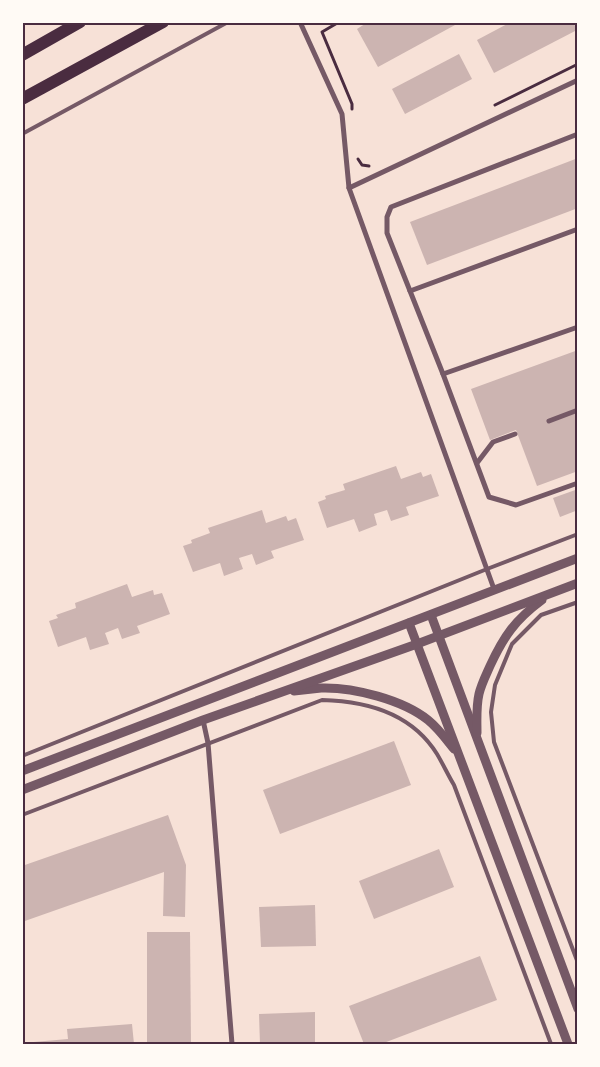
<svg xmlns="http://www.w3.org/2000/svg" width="600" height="1067" viewBox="0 0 600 1067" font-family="Georgia,serif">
<rect width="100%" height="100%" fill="#f7e1d7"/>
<!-- building -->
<g fill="#ccb4b1">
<polygon points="368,22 454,22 455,25 378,67 357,29"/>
<polygon points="511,22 573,22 577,30 494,73 477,40"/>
<polygon points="459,54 472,79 405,114 392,89"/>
<polygon points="578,158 578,208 427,265 410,222"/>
<polygon points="578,350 578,471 537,486 516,430 490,440 471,389"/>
<polygon points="396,466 401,479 421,472 423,477 431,474 439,496 406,507 409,515 391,521 387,510 374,514 377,525 359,532 354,519 327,528 318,502 326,499 325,496 345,490 343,484"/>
<polygon points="578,489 578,510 560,517 553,498"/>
<polygon points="262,510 266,523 286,516 288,521 296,518 304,540 271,551 274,558 256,565 252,554 239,558 243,569 224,576 220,563 193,572 183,546 192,543 191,540 210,533 208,528"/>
<polygon points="127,584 132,597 153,590 154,595 162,593 170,614 137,626 140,633 122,639 118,628 105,633 109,644 90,650 86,637 58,647 49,621 58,618 56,615 76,608 75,603"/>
<polygon points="394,741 411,785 280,834 263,790"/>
<polygon points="168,815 186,865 185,917 163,916 164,872 22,922 22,866"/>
<polygon points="439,849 454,887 374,919 359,881"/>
<polygon points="315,905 316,946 261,947 259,907"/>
<polygon points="147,932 190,932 191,1044 147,1044"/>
<polygon points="480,956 497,1000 381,1044 364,1044 349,1006"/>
<polygon points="315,1012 315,1044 260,1044 259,1014"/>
<polygon points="132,1024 134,1044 22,1044 22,1043 68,1039 67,1029"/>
</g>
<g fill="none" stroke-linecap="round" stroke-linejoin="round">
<!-- path -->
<g stroke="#4a2c40" stroke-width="3">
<polyline points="339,22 322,32 352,104 352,109"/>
<polyline points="495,105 578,64"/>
<polyline points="358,159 362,165 369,166"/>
</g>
<!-- service -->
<g stroke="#755966" stroke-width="4">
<polyline points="22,134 228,22"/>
<polyline points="578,602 541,615 512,644 495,685 491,712 494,742 578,963"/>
<polyline points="22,756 487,569 578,534"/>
<path d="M22,815L322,700C367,701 412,714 437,754C443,764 448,775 454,785L551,1044"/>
</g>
<!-- minor -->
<g stroke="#755966" stroke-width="5">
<polyline points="300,22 342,114 349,188 494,589"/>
<polyline points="578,134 391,207 387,217 387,233 443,374 489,497 516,505 578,483"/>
<polyline points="349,188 578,80"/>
<polyline points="410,291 578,229"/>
<polyline points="443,374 578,327"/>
<polyline points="549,421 578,410"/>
<polyline points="477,463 493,442 515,434"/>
<polyline points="203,720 208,743 232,1044"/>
</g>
<!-- tertiary -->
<g stroke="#755966" stroke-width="9">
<polyline points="431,615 578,1009"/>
<polyline points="409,623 568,1044"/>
<path d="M294,691C303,690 312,689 321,688C354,687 403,700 428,720C438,728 446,739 454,749"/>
<path d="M477,733C477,721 476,707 479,694C481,685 486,675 490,666C504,636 515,620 542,600"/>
<polyline points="22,771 578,558"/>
<polyline points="22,790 203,720 417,644 578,583"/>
</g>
<!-- primary -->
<g stroke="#4a2c40" stroke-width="12">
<polyline points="22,55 80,22"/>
<polyline points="22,99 163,22"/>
</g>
</g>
<!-- border -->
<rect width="600" height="1067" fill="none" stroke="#fffaf5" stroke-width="48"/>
<rect x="24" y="24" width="552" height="1019" fill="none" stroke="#4a2c40" stroke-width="2"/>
</svg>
